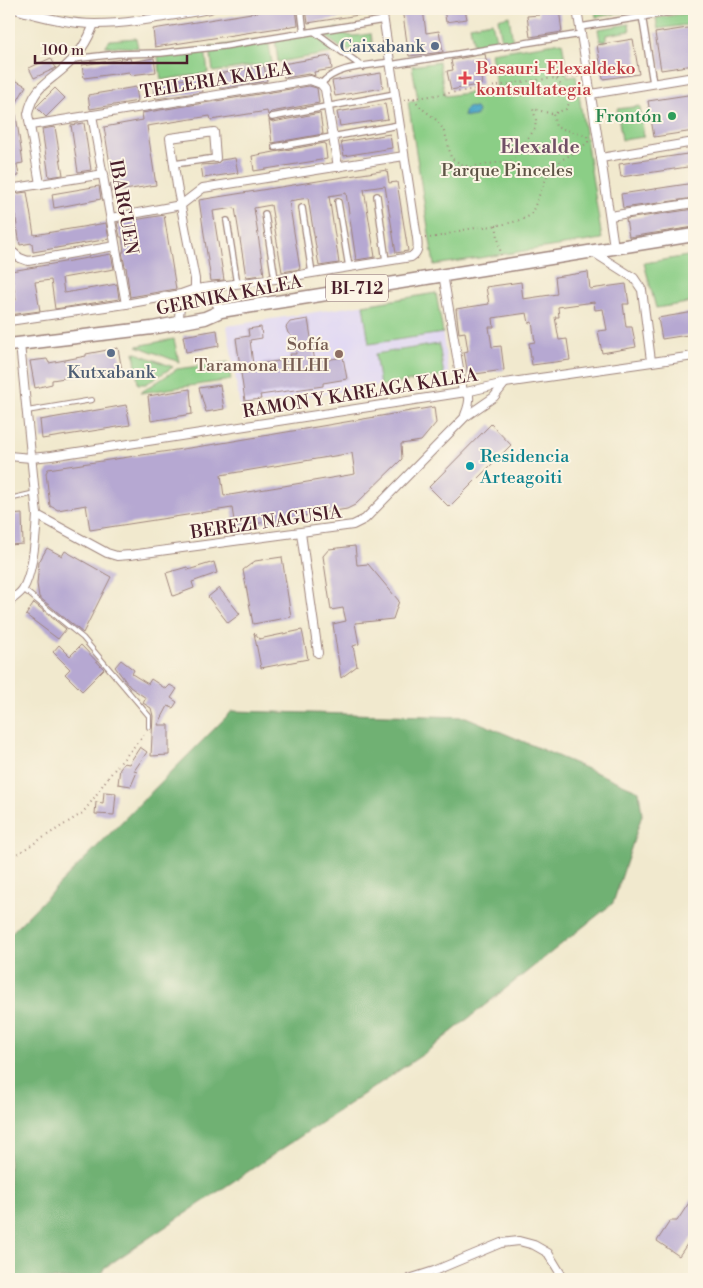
<svg xmlns="http://www.w3.org/2000/svg" width="703" height="1288" viewBox="0 0 703 1288" font-family="'Libre Bodoni',serif">
<rect width="100%" height="100%" fill="#fcf5e5"/>
<filter id="ink" filterUnits="userSpaceOnUse"><feTurbulence type="fractalNoise" baseFrequency=".02" numOctaves="2"/><feDisplacementMap in="SourceGraphic" scale="10" xChannelSelector="R" yChannelSelector="G"/><feConvolveMatrix kernelMatrix="1 2 1 2 8 2 1 2 1" color-interpolation-filters="sRGB"/></filter>
<filter id="wash" filterUnits="userSpaceOnUse"><feTurbulence type="fractalNoise" baseFrequency=".0096" numOctaves="4" result="noise"/><feDisplacementMap in="SourceGraphic" scale="20" xChannelSelector="R" yChannelSelector="G"/><feGaussianBlur stdDeviation="1.12" result="paint"/><feColorMatrix in="noise" values="0 0 0 0 0 0 0 0 0 0 0 0 0 0 0 0 0 1.4 0 .05"/><feComposite in="paint" operator="in"/></filter>
<g filter="url(#wash)">
<rect width="100%" height="100%" fill="#f1e9ce"/>
<!-- built -->
<polygon fill="#ded5f5" points="436,293 449,375 240,407 227,326"/>
<!-- green -->
<g fill="#8bce86" stroke="#6a7658">
<polygon points="595,9 626,9 627,12 596,17"/>
<polygon points="694,12 694,24 658,29 656,18"/>
<polygon points="509,16 513,42 502,43 498,19"/>
<polygon points="492,22 497,43 474,47 470,26"/>
<polygon points="629,24 630,31 606,35 606,41 600,41 598,29"/>
<path d="M338,28C348,40 357,35 371,34L373,46L345,51L318,31Z"/>
<polygon points="312,32 338,52 278,62 275,39"/>
<polygon points="136,38 138,48 105,46 110,40"/>
<polygon points="268,39 272,63 213,72 210,47"/>
<polygon points="562,42 568,77 576,76 602,239 434,265 408,102 418,100 412,66 439,62 445,96 497,89 491,53"/>
<polygon points="205,48 208,73 161,80 158,56"/>
<polygon points="640,106 644,137 622,140 617,109"/>
<polygon points="694,255 694,302 656,308 644,263"/>
<polygon points="436,293 443,333 369,344 363,305"/>
<polygon points="174,339 179,362 137,346"/>
<polygon points="439,344 444,376 380,386 375,354"/>
<polygon points="134,352 173,367 146,384 138,384"/>
<polygon points="228,362 231,380 140,393 177,369"/>
</g>
<!-- forest -->
<polygon fill="#70b173" stroke="#5d684f" points="232,711 466,717 639,791 642,815 613,903 425,1053 104,1268 99,1279 9,1279 9,935"/>
<!-- water -->
<polygon fill="#49a6c8" stroke="#4a627a" points="469,107 476,108 478,111 476,116 469,117 464,116 464,111"/>
<g id="blocks">
<!-- building -->
<g fill="#b6a8d2" fill-rule="evenodd">
<polygon points="276,9 296,9 298,25 155,47 153,29"/>
<polygon points="306,9 371,9 371,13 308,23"/>
<polygon points="402,9 423,9 426,33 439,31 443,52 409,56"/>
<polygon points="444,9 465,9 467,19 446,22"/>
<polygon points="538,9 559,9 562,32 530,37 527,16 539,15"/>
<polygon points="694,27 694,65 661,70 655,33"/>
<polygon points="633,39 639,74 603,79 597,45"/>
<polygon points="485,54 488,70 480,71 482,84 451,90 447,71 453,70 451,60"/>
<polygon points="330,56 332,69 314,72 315,76 309,74 284,78 282,64"/>
<polygon points="51,58 56,68 34,78 29,68"/>
<polygon points="130,58 131,62 154,58 156,72 130,75 129,72 84,78 82,65"/>
<polygon points="264,66 267,81 220,89 218,74"/>
<polygon points="381,73 383,88 335,96 332,81"/>
<polygon points="200,77 203,92 156,99 153,84"/>
<polygon points="15,80 26,86 9,116 16,115 23,163 17,164 19,176 9,177 9,91"/>
<polygon points="309,86 317,88 319,103 271,112 268,115 267,111 211,120 210,116 147,126 156,185 112,192 110,184 113,183 104,127 143,120 142,113"/>
<polygon points="136,87 138,101 90,109 88,95"/>
<polygon points="55,88 65,98 46,117 36,107"/>
<polygon points="694,94 694,131 654,137 648,101"/>
<polygon points="385,104 388,119 340,126 337,112"/>
<polygon points="320,113 323,134 272,143 269,120 273,122"/>
<polygon points="84,123 91,170 78,172 71,125"/>
<polygon points="55,127 63,175 49,177 42,129"/>
<polygon points="390,134 392,148 344,156 341,142"/>
<polygon points="325,143 327,159 254,171 252,156"/>
<polygon points="694,153 694,166 621,177 619,164"/>
<polygon points="235,158 238,173 203,178 201,165 217,164 221,160"/>
<polygon points="387,170 389,183 397,182 408,251 396,253 385,186 364,189 375,257 356,260 346,193 329,196 339,263 319,266 308,198 289,201 300,269 282,272 271,205 254,208 264,275 246,277 235,208 213,211 224,280 211,281 199,200"/>
<polygon points="694,183 694,198 623,208 621,194"/>
<polygon points="99,186 101,199 54,208 52,194"/>
<polygon points="27,192 34,235 106,223 109,239 33,252 32,243 20,245 12,194"/>
<polygon points="694,209 694,227 629,237 626,219"/>
<polygon points="164,215 176,289 130,297 126,267 125,267 122,252 124,252 122,237 120,237 117,223"/>
<polygon points="111,254 114,269 62,278 64,293 117,284 119,299 55,309 51,280 35,282 40,311 9,315 9,302 16,300 11,271"/>
<polygon points="588,272 590,289 626,284 629,304 623,304 626,327 632,327 636,347 602,353 598,331 607,330 603,309 595,310 594,302 558,307 559,317 555,317 559,340 567,339 570,360 532,365 529,343 535,342 532,322 529,323 527,313 493,318 494,327 489,327 492,347 501,346 504,370 468,375 464,352 468,351 465,332 459,333 456,309 489,304 486,287 521,282 523,299 557,294 555,277"/>
<polygon points="694,312 694,334 662,339 658,318"/>
<polygon points="308,319 315,362 343,357 347,379 323,383 323,386 260,395 261,399 245,401 236,338 249,336 248,329 261,327 262,338 250,340 253,365 291,359 290,354 296,354 294,338 288,333 286,327 290,322"/>
<polygon points="217,330 219,346 186,352 183,336"/>
<polygon points="118,348 122,371 90,376 90,374 52,380 52,384 35,388 30,361 47,359 49,363 86,356 86,354"/>
<polygon points="220,385 224,409 206,412 199,388"/>
<polygon points="190,389 192,414 151,421 148,396"/>
<polygon points="126,405 130,425 42,439 40,420"/>
<path d="M434,407L436,423L421,441L401,444L402,459L355,505L347,509L235,527L232,508L90,530L86,505L58,510L50,506L46,473L48,469L216,444ZM352,453L355,474L224,496L221,475Z"/>
<polygon points="491,424 511,445 449,507 429,487"/>
<polygon points="22,514 23,544 9,545 9,515"/>
<polygon points="355,546 357,565 368,564 399,601 393,619 355,623 359,644 353,646 357,666 341,678 333,624 346,621 343,608 331,610 323,556 329,549"/>
<polygon points="47,548 62,556 65,551 111,577 83,633 39,597 37,584 39,562"/>
<polygon points="282,557 291,617 253,624 243,570 255,561"/>
<polygon points="214,562 217,573 192,582 194,588 173,596 166,573 187,567 188,570"/>
<polygon points="219,588 240,614 228,623 208,597"/>
<polygon points="34,603 66,629 58,639 26,615"/>
<polygon points="302,630 308,659 261,668 254,633 259,639"/>
<polygon points="59,645 70,656 81,645 104,669 82,691 65,674 70,669 53,652"/>
<polygon points="121,660 134,670 132,674 148,684 151,679 166,689 170,685 177,689 171,698 177,702 173,708 168,706 158,725 169,725 169,755 151,756 153,716 151,708 143,703 146,698 130,687 115,667"/>
<polygon points="140,747 147,752 134,771 137,772 131,786 118,784 120,768 124,763 129,764"/>
<polygon points="104,792 116,793 114,815 95,814 96,802 103,803"/>
<polygon points="694,1195 694,1234 679,1256 657,1241 670,1221 677,1221"/>
</g>
</g>
</g>
<g filter="url(#ink)">
<use href="#blocks" fill-opacity="0" stroke="#9e847c" stroke-width="1"/>
<g fill="none" stroke-linecap="round" stroke-linejoin="round">
<!-- service casing -->
<g stroke="#9e847c" stroke-width="6">
<g id="service">
<polyline points="27,411 92,400"/>
<polyline points="9,499 35,493"/>
<polyline points="23,589 83,638 149,716 149,727"/>
</g>
</g>
<!-- pedestrian casing -->
<g stroke="#9e847c" stroke-width="8">
<g id="pedestrian">
<polyline points="301,9 304,33"/>
<polyline points="641,9 653,83"/>
<polyline points="580,27 690,9"/>
<polyline points="315,32 363,67"/>
<polyline points="73,59 117,54 161,53 224,46 384,20"/>
<polyline points="390,65 581,34"/>
<path d="M321,84C336,66 368,66 390,62"/>
<polyline points="272,117 395,94"/>
<polyline points="275,147 399,125"/>
<polyline points="174,164 216,158"/>
<polyline points="377,196 386,261"/>
<polyline points="338,202 349,267"/>
<polyline points="302,208 312,273"/>
<polyline points="265,214 275,279"/>
<polyline points="227,221 237,284"/>
</g>
</g>
<!-- minor casing -->
<g stroke="#9e847c" stroke-width="10">
<g id="minor">
<path d="M15,9C41,17 68,24 95,24C133,24 172,15 210,9"/>
<polyline points="577,9 601,158 614,247"/>
<polyline points="591,94 694,77"/>
<polyline points="92,115 126,304"/>
<polyline points="31,125 310,80 321,84 325,89 338,167"/>
<polyline points="601,158 694,142"/>
<path d="M40,184L28,114C34,87 45,85 63,69C77,57 88,41 94,24"/>
<polyline points="9,189 104,174"/>
<polyline points="610,216 694,203"/>
<polyline points="111,218 181,205 203,188 404,156"/>
<polyline points="9,240 10,250 20,258 28,261 115,246"/>
<polyline points="593,252 634,278 642,290 651,361"/>
<polyline points="443,274 463,392"/>
<polyline points="195,289 195,279 177,186 170,138 214,132 216,158"/>
<path d="M197,290C209,295 215,299 221,311"/>
<path d="M9,321L126,304L181,294L195,289L275,279L411,257C419,252 418,246 417,238L382,9"/>
<path d="M179,323C179,310 179,302 189,294"/>
<path d="M463,392L469,395C470,402 468,408 465,415"/>
<polyline points="9,456 31,458 51,456 466,392 505,383 694,356"/>
<polyline points="37,515 107,553 117,556 130,555 353,525 365,519 465,417 494,397 505,383"/>
<polyline points="301,533 318,653"/>
<path d="M9,602C13,598 20,594 23,589C33,572 36,534 37,515L20,344"/>
<polyline points="409,1279 434,1271 501,1243 519,1241 534,1245 548,1253 562,1276 566,1279"/>
</g>
</g>
<!-- primary casing -->
<g stroke="#9e847c" stroke-width="15">
<polyline id="primary" points="9,345 152,328 205,318 221,311 694,235"/>
</g>
<!-- path -->
<g stroke="#9e847c" stroke-width="2" stroke-dasharray="1 4" stroke-linecap="butt">
<path d="M414,98C422,111 424,109 434,118C446,128 448,144 451,158L465,166H476L514,160L520,148L535,129L536,120L533,109L553,114"/>
<polyline points="404,100 536,80 580,76"/>
<polyline points="496,225 501,255"/>
<path d="M425,238C438,238 450,233 463,230C484,226 512,226 531,215L548,174L561,160L576,152L588,142L587,136L556,127L553,114L566,109L571,100L556,78"/>
<path d="M9,859L81,814C92,803 98,791 107,779C119,763 133,749 145,733"/>
</g>
<!-- service -->
<use href="#service" stroke="#fff" stroke-width="4"/>
<!-- pedestrian -->
<use href="#pedestrian" stroke="#fff" stroke-width="5.5"/>
<!-- minor -->
<use href="#minor" stroke="#fff" stroke-width="8"/>
<!-- primary -->
<use href="#primary" stroke="#fff" stroke-width="12"/>
</g>
</g>
<!-- markers -->
<g fill="#5c6f8a" stroke="#fcf5e5" stroke-width="2">
<circle cx="435" cy="46" r="5"/>
<circle cx="111" cy="353" r="5"/>
</g>
<path fill="#e0444e" stroke="#fcf5e5" stroke-width="2" d="M462.5 70.5h5v5h5v5h-5v5h-5v-5h-5v-5h5z"/>
<circle fill="#2e9e5b" stroke="#fcf5e5" stroke-width="2" cx="672" cy="116" r="5"/>
<circle fill="#8d6e63" stroke="#fcf5e5" stroke-width="2" cx="339" cy="354" r="5"/>
<circle fill="#0f9aa8" stroke="#fcf5e5" stroke-width="2" cx="470" cy="466" r="5"/>
<g text-anchor="middle" stroke-width="4" stroke-linejoin="round" paint-order="stroke">
<!-- shield labels -->
<rect fill="#fcf5e5" stroke="#7f5f63" stroke-width="1" x="326" y="274.5" width="62" height="27" rx="4"/>
<g font-size="16" font-weight="bold" fill="#4a1f2b">
<text x="357" y="294">BI-712</text>
</g>
<!-- service labels -->
<g font-size="18" fill="#4e5e75" stroke="#fcf5e5" text-anchor="end">
<text x="425" y="52">Caixabank</text>
<text x="111" y="378" text-anchor="middle">Kutxabank</text>
</g>
<!-- health labels -->
<g font-size="18" fill="#be3a42" stroke="#fcf5e5" text-anchor="start">
<text x="476" y="74">Basauri-Elexaldeko<tspan x="476" dy="21">kontsultategia</tspan></text>
</g>
<!-- street labels -->
<g font-size="18" fill="#4a1f2b" stroke="#fcf5e5">
<text transform="translate(216 80) rotate(-9)" y="6">TEILERIA KALEA</text>
<text transform="translate(124 207) rotate(80)" y="6">IBARGUEN</text>
<text transform="translate(229 295) rotate(-11)" y="6">GERNIKA KALEA</text>
<text transform="translate(360 393) rotate(-9)" y="6">RAMON Y KAREAGA KALEA</text>
<text transform="translate(266 522) rotate(-8)" y="6">BEREZI NAGUSIA</text>
</g>
<!-- leisure labels -->
<g font-size="18" fill="#27864d" stroke="#fcf5e5" text-anchor="end">
<text x="662" y="122">Frontón</text>
</g>
<!-- park labels -->
<g font-size="18" fill="#5e5446" stroke="#fcf5e5">
<text x="507" y="176">Parque Pinceles</text>
</g>
<!-- education labels -->
<g font-size="18" fill="#785e54" stroke="#fcf5e5" text-anchor="end">
<text x="329" y="350">Sofía<tspan x="329" dy="21">Taramona HLHI</tspan></text>
</g>
<!-- culture labels -->
<g font-size="18" fill="#0d838f" stroke="#fcf5e5" text-anchor="start">
<text x="480" y="462">Residencia<tspan x="480" dy="21">Arteagoiti</tspan></text>
</g>
<!-- neighbourhood labels -->
<g font-size="19" font-weight="bold" fill="#704f65" stroke="#fcf5e5">
<text x="540" y="153">Elexalde</text>
</g>
</g>
<!-- margin -->
<rect width="703" height="1288" fill="none" stroke="#fcf5e5" stroke-width="30"/>
<!-- scale -->
<path d="M35 55v8h152v-8" fill="none" stroke="#4a1f2b" stroke-width="2.5"/>
<text x="42" y="55" font-size="15" fill="#4a1f2b" stroke="#fcf5e5" stroke-width="4" paint-order="stroke">100 m</text>
</svg>
